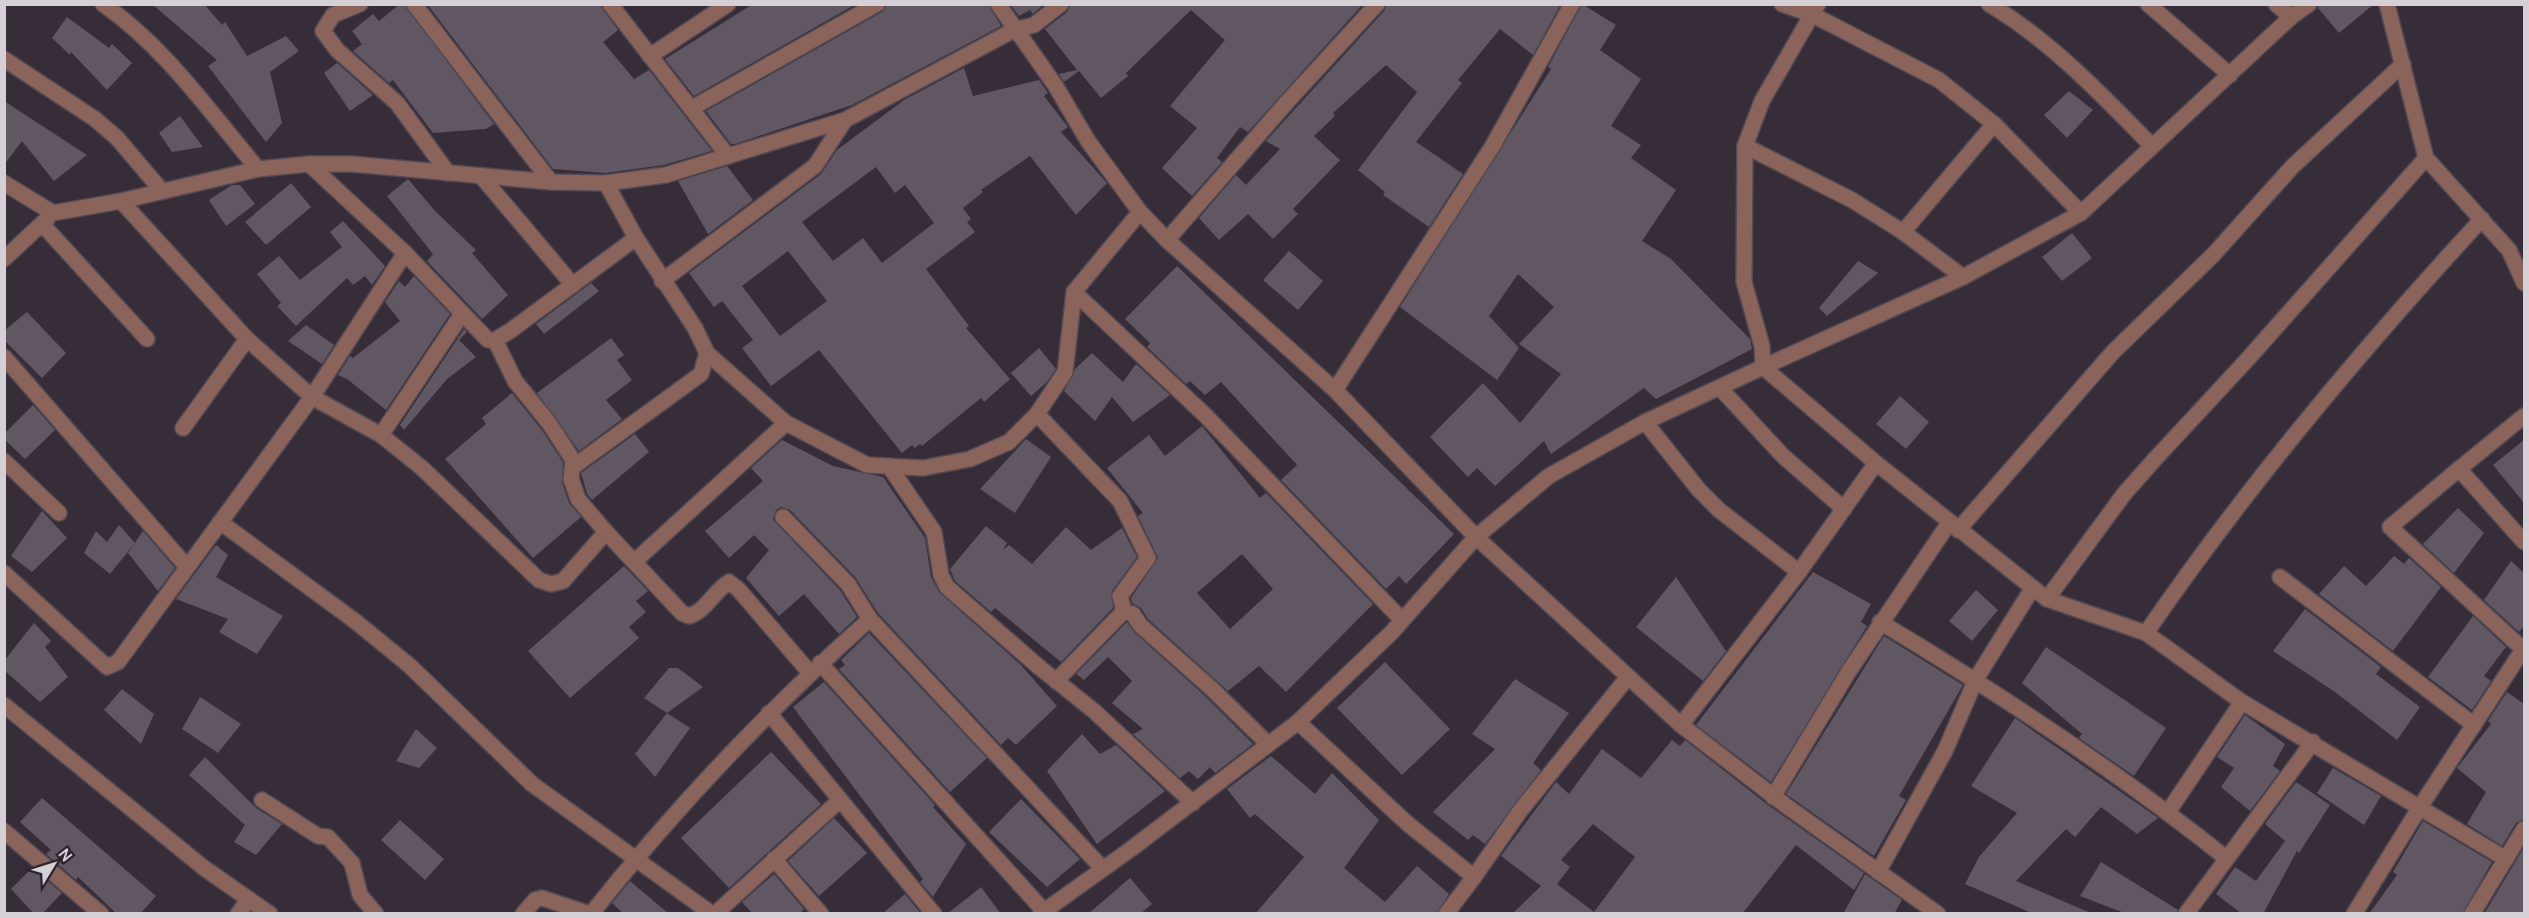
<svg xmlns="http://www.w3.org/2000/svg" width="2529" height="918" viewBox="0 0 2529 918" font-family="Cabin,sans-serif">
<rect width="100%" height="100%" fill="#372d38"/>
<!-- building -->
<g fill="#615763" fill-rule="evenodd">
<polygon points="152,4 204,4 222,25 225,22 247,56 286,36 299,51 270,72 282,123 266,142 208,66 217,60"/>
<polygon points="400,4 404,4 494,124 486,129 433,133 393,80 389,83 353,51 362,44 352,31 373,14 379,21"/>
<polygon points="427,4 599,4 618,30 603,42 634,79 649,70 712,151 664,165 605,173 553,169"/>
<polygon points="753,4 856,4 694,96 665,59"/>
<polygon points="887,4 988,4 1001,26 852,105 735,144 731,144 706,111 882,12"/>
<polygon points="1010,4 1044,4 1033,14 1030,10 1019,16"/>
<polygon points="1071,4 1363,4 1248,132 1240,127 1217,158 1222,162 1192,196 1162,168 1197,128 1170,106 1225,40 1191,10 1126,73 1128,76 1101,98 1079,71 1064,82 1059,74 1077,70 1045,29 1067,12"/>
<polygon points="1387,4 1561,4 1533,55 1500,29 1458,80 1462,83 1416,142 1463,174 1429,227 1383,195 1385,192 1358,170 1417,92 1386,65 1333,113 1335,116 1314,136 1340,160 1293,209 1298,214 1273,239 1248,214 1219,240 1199,218 1236,175 1246,185 1280,149 1266,141 1384,11"/>
<polygon points="1582,4 1616,25 1600,50 1641,79 1611,126 1641,145 1631,158 1676,190 1642,241 1671,259 1750,339 1752,349 1656,399 1644,388 1551,454 1544,441 1495,486 1477,468 1468,477 1430,437 1483,383 1520,423 1561,374 1519,344 1554,307 1518,274 1489,316 1519,348 1497,380 1400,307 1551,69 1548,67"/>
<polygon points="2319,4 2374,4 2339,33 2318,8"/>
<polygon points="67,17 109,48 112,44 132,63 107,90 71,52 70,55 52,38"/>
<polygon points="337,63 373,95 350,111 324,73"/>
<path d="M964,68L973,96L1039,80L1048,93L1044,96L1068,127L1061,132L1107,183L1076,215L1030,156L981,190L983,192L963,208L971,219L967,222L975,232L926,269L969,326L966,328L1010,379L984,402L981,398L922,446L920,444L915,448L912,445L902,453L819,350L771,386L742,348L753,340L722,301L714,307L689,273L821,174L837,150L904,100ZM876,167L895,193L905,185L934,223L882,263L863,238L833,261L802,222ZM788,251L827,301L780,336L742,286Z"/>
<polygon points="2069,91 2093,110 2067,138 2044,115"/>
<polygon points="4,101 87,155 54,181 22,141 4,165"/>
<polygon points="180,116 203,147 172,152 159,133"/>
<polygon points="727,166 753,200 708,234 678,181"/>
<polygon points="408,179 435,211 476,250 472,253 508,295 482,319 427,261 433,254 387,196"/>
<polygon points="291,183 311,207 266,245 245,222"/>
<polygon points="232,185 240,185 255,204 226,226 209,200"/>
<polygon points="343,221 385,266 372,285 365,276 353,285 347,278 296,326 277,306 281,303 257,274 279,256 300,280 342,247 330,232"/>
<polygon points="2072,233 2092,258 2062,281 2042,257"/>
<polygon points="1289,251 1323,281 1298,310 1263,280"/>
<polygon points="1858,261 1878,273 1827,316 1819,308"/>
<polygon points="1177,266 1454,534 1406,584 1399,576 1386,589 1281,480 1297,465 1221,382 1205,395 1190,381 1186,384 1147,347 1150,343 1125,319"/>
<polygon points="414,276 450,314 386,410 347,379 338,375 350,356 353,358 400,321 385,302 399,281 405,287"/>
<polygon points="591,283 599,291 544,334 536,324"/>
<polygon points="27,312 66,353 42,378 4,340 4,331"/>
<polygon points="306,325 334,345 322,364 288,341"/>
<polygon points="464,329 467,332 459,340 476,357 447,379 404,430 400,425"/>
<polygon points="611,338 624,355 617,360 632,380 606,400 622,419 579,451 537,393"/>
<polygon points="1039,348 1056,369 1046,383 1031,396 1011,373"/>
<polygon points="1092,353 1123,382 1136,364 1170,395 1133,422 1112,397 1095,421 1064,391 1075,369"/>
<polygon points="512,393 541,429 563,462 562,482 569,503 581,517 533,558 445,459 486,424 482,418"/>
<polygon points="1900,396 1929,422 1906,449 1876,424"/>
<polygon points="33,405 55,430 25,459 4,439 4,434"/>
<path d="M1202,426L1260,498L1266,493L1373,604L1286,692L1259,666L1228,691L1148,619L1141,608L1132,603L1131,598L1158,558L1138,516L1143,513L1107,468L1149,435L1165,456ZM1242,554L1273,589L1230,629L1197,593Z"/>
<polygon points="635,434 649,452 592,500 587,494 581,473"/>
<polygon points="1026,439 1051,457 1015,513 980,489"/>
<polygon points="782,440 833,466 883,477 925,538 931,577 939,592 1020,664 1057,706 1016,745 1008,738 1001,745 878,613 855,577 790,510 781,507 776,510 773,519 776,523 840,590 857,617 839,634 804,594 779,616 746,578 769,550 754,535 729,558 705,531 763,481 751,468"/>
<polygon points="2524,440 2524,503 2493,465"/>
<polygon points="2458,508 2484,533 2454,573 2423,544"/>
<polygon points="42,511 67,538 32,572 11,556"/>
<polygon points="119,525 135,543 110,574 84,553 96,531 107,542"/>
<polygon points="986,526 1007,543 1003,550 1009,545 1032,564 1066,527 1091,550 1122,528 1137,557 1112,591 1113,608 1061,662 995,608 991,612 955,581 950,569"/>
<polygon points="143,531 175,568 158,591 128,553"/>
<polygon points="216,545 228,555 216,577 283,616 257,654 219,632 228,619 176,599"/>
<polygon points="2394,556 2404,564 2409,558 2441,587 2393,651 2319,594 2344,566 2366,586"/>
<polygon points="2511,561 2524,573 2524,626 2519,632 2484,600"/>
<polygon points="624,566 648,591 636,601 646,612 629,627 639,638 570,698 528,651"/>
<polygon points="1813,572 1871,604 1861,622 1867,626 1771,782 1696,725"/>
<polygon points="1676,577 1726,651 1703,681 1636,627"/>
<polygon points="1976,590 1998,610 1972,641 1949,621"/>
<polygon points="2305,609 2381,667 2376,674 2420,707 2397,740 2335,692 2273,651"/>
<polygon points="2473,616 2506,647 2484,676 2491,681 2472,710 2428,677"/>
<polygon points="1127,622 1134,632 1205,696 1253,744 1215,773 1210,767 1198,779 1189,771 1180,778 1133,734 1143,729 1112,703 1132,681 1108,657 1084,680 1076,674"/>
<polygon points="34,623 51,641 45,647 68,677 40,702 4,670 4,661"/>
<polygon points="869,633 987,758 950,792 839,669 845,665 841,660"/>
<polygon points="1884,636 1963,685 1899,796 1906,800 1874,856 1786,794"/>
<polygon points="2046,647 2166,728 2134,776 2079,738 2082,734 2022,683"/>
<polygon points="1385,662 1450,729 1402,775 1337,708"/>
<polygon points="669,668 678,668 703,687 667,713 644,698"/>
<polygon points="1515,679 1569,713 1533,763 1541,770 1485,844 1473,835 1468,840 1433,812 1495,749 1472,734"/>
<polygon points="824,682 935,805 933,807 966,844 933,897 920,882 923,879 793,707"/>
<polygon points="122,689 154,714 141,744 104,710"/>
<polygon points="2507,692 2524,704 2524,819 2516,823 2502,846 2467,824 2486,792 2457,768 2491,724 2488,721"/>
<polygon points="200,697 241,724 218,753 182,729"/>
<polygon points="667,713 690,728 655,777 635,754"/>
<polygon points="2245,715 2285,744 2273,766 2280,771 2250,811 2221,787 2234,768 2217,757"/>
<polygon points="2015,718 2158,818 2137,834 2101,807 2075,837 2066,829 2016,881 2093,914 2034,914 1965,884 1979,857 2017,813 1971,786"/>
<polygon points="416,729 437,748 419,768 396,761"/>
<polygon points="1082,734 1100,754 1116,745 1165,791 1097,844 1047,771"/>
<path d="M1672,740L1680,746L1685,740L1768,805L1864,873L1854,890L1796,845L1742,914H1512L1541,886L1501,856L1556,782L1569,794L1602,749L1641,778ZM1593,824L1635,857L1594,912L1557,884L1570,867L1561,860Z"/>
<polygon points="771,752 821,804 729,888 681,838"/>
<polygon points="1271,756 1315,794 1332,773 1379,820 1344,868 1385,902 1417,866 1449,894 1436,914 1255,914 1304,857 1255,814 1250,818 1227,789"/>
<polygon points="205,757 256,808 282,824 256,855 234,842 245,825 189,775"/>
<polygon points="2333,768 2381,796 2364,825 2317,793"/>
<polygon points="2296,782 2330,805 2299,853 2297,851 2263,914 2242,914 2216,894 2235,867 2256,881 2285,841 2265,824"/>
<polygon points="42,798 156,896 140,914 117,914 78,877 76,880 46,854 51,850 20,822"/>
<polygon points="1021,799 1080,859 1047,887 989,832"/>
<polygon points="834,818 867,853 819,896 788,861"/>
<polygon points="400,820 444,859 425,880 381,840"/>
<polygon points="2423,821 2492,862 2462,914 2369,914 2397,875 2393,872"/>
<polygon points="2524,847 2524,914 2484,914 2514,864"/>
<polygon points="2101,862 2178,910 2176,914 2127,914 2080,896"/>
<polygon points="32,868 62,893 42,914 34,914 11,889"/>
<polygon points="774,874 804,909 799,914 753,914 742,902"/>
<polygon points="1865,874 1902,900 1894,914 1843,914"/>
<polygon points="1130,878 1152,904 1140,914 1088,914"/>
<polygon points="630,881 669,914 624,914 612,903"/>
<polygon points="981,887 1001,914 947,914"/>
<polygon points="905,894 921,914 882,914"/>
</g>
<g fill="none" stroke-linecap="round" stroke-linejoin="round">
<!-- minor casing -->
<g stroke="#534a54" stroke-width="18">
<g id="minor">
<path d="M103,4C165,47 209,111 258,169"/>
<polyline points="360,4 333,15 323,31 337,50 397,103 448,173"/>
<polyline points="414,4 551,182"/>
<polyline points="610,4 728,156"/>
<polyline points="998,4 1055,85 1088,141 1140,212 1167,240 1335,390 1476,537 1681,725 1785,805 1938,914"/>
<polyline points="1782,4 1813,15 1939,80 1994,124 2081,213"/>
<path d="M1989,4C2051,41 2102,95 2152,146"/>
<polyline points="2148,4 2230,75"/>
<polyline points="2276,4 2291,17"/>
<polyline points="2309,4 2291,17 2081,213 1963,277 1763,367 1876,463 2047,599 2146,633 2242,702 2506,859"/>
<polyline points="2387,4 2426,158 2509,250 2524,283"/>
<polyline points="650,56 728,4"/>
<polyline points="4,59 95,119 117,138 162,191"/>
<polyline points="692,108 877,4"/>
<polyline points="1745,146 1852,200 1903,232 1963,277"/>
<polyline points="309,164 405,253 488,340 495,340 510,331 636,238"/>
<polyline points="481,176 573,285"/>
<polyline points="4,183 53,213 121,201 258,169 309,164 352,164 551,182 606,183 666,175 845,120 1014,30 1034,25 1061,4"/>
<path d="M121,201L247,339L312,397L381,435L422,468L539,580L551,584L563,581L606,532L682,613L689,616C706,611 713,592 729,582L739,590L810,673"/>
<polyline points="42,224 147,339"/>
<polyline points="1903,232 1994,124"/>
<polyline points="1167,240 1287,102 1377,4"/>
<polyline points="4,259 48,218"/>
<polyline points="662,281 815,166 845,120"/>
<polyline points="1074,292 1205,415 1402,620"/>
<polyline points="495,340 515,381 549,423 573,460 571,479 578,499 606,532"/>
<polyline points="707,353 786,423 867,465 923,468 970,459 1009,442 1037,414 1065,372 1074,292 1140,212"/>
<polyline points="4,357 187,567"/>
<polyline points="1720,388 1783,456 1844,509"/>
<polyline points="1335,390 1492,147 1572,4"/>
<polyline points="1037,414 1120,501 1148,558 1120,596 1124,611"/>
<polyline points="1645,422 1699,490 1719,510 1799,572"/>
<polyline points="183,428 247,339"/>
<polyline points="381,435 462,314"/>
<polyline points="4,461 59,513"/>
<polyline points="889,466 934,532 941,575 947,587 1039,667 1094,711 1193,803"/>
<polyline points="573,467 701,374 707,353 695,328 636,238 606,183"/>
<polyline points="2459,469 2524,416"/>
<polyline points="783,517 848,584 870,619 1103,869"/>
<polyline points="220,522 355,621 410,666 532,784 712,914"/>
<polyline points="1958,530 2113,352 2213,255 2292,167 2403,64"/>
<polyline points="634,562 786,423"/>
<polyline points="4,573 107,667 118,662 312,397 405,253"/>
<polyline points="2280,577 2474,725"/>
<polyline points="2047,599 2124,494 2155,459 2246,361 2426,158"/>
<polyline points="1124,611 1133,614 1140,625 1212,689 1268,744"/>
<path d="M1880,622C2000,694 2117,771 2226,858"/>
<path d="M2146,633C2247,486 2361,350 2482,219"/>
<polyline points="2524,650 2390,527 2459,469 2524,542"/>
<polyline points="820,663 1044,911"/>
<polyline points="1056,681 1124,611"/>
<polyline points="4,705 204,868 270,914"/>
<polyline points="769,713 934,914"/>
<polyline points="1298,722 1408,824 1474,877 1520,811 1628,677"/>
<polyline points="1681,725 1799,572 1876,463"/>
<polyline points="1773,797 1849,671 1949,523"/>
<polyline points="262,800 318,836 328,837 352,863 360,895 376,914"/>
<polyline points="2168,812 2242,702"/>
<polyline points="4,831 101,914"/>
<polyline points="774,859 821,914"/>
<polyline points="1878,872 1945,751 1976,679 2032,589"/>
<polyline points="238,914 249,899"/>
<polyline points="523,914 535,900 542,898 590,914"/>
<path d="M591,914C676,807 769,709 870,619"/>
<polyline points="715,914 839,801"/>
<polyline points="1040,914 1131,849 1298,722 1392,632 1476,537 1549,476 1645,422 1763,367 1762,346 1744,282 1745,146 1762,101 1818,4"/>
<polyline points="1446,914 1474,877"/>
<polyline points="2186,914 2313,742"/>
<polyline points="2354,914 2420,807 2524,648"/>
<polyline points="2472,914 2524,829"/>
</g>
</g>
<!-- minor -->
<use href="#minor" stroke="#8a635b" stroke-width="15"/>
</g>
<!-- border -->
<rect width="2529" height="918" fill="none" stroke="#d5cfd6" stroke-width="12"/>
<!-- north arrow -->
<g transform="translate(54 864) rotate(52)" stroke="#2c232e" stroke-width="4.5" paint-order="stroke">
<path d="M0-4.5L10 22L0 15L-10 22Z" fill="#d5cfd6"/>
<text y="-9" font-size="16" font-weight="bold" text-anchor="middle" fill="#d5cfd6">N</text>
</g>
</svg>
